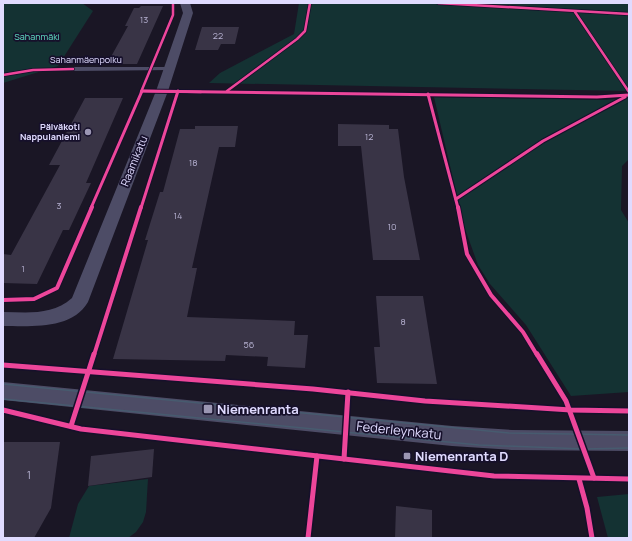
<svg xmlns="http://www.w3.org/2000/svg" width="632" height="541" viewBox="0 0 632 541" font-family="Manrope,sans-serif">
<rect width="100%" height="100%" fill="#1a1625"/>
<!-- green -->
<g fill="#143233">
<polygon points="3,3 82,3 93,11 58,66 3,83"/>
<polygon points="299,3 629,3 629,91 209,83 220,73 294,34"/>
<polygon points="434,97 606,100 629,98 629,159 622,166 621,210 629,223 629,392 571,396 526,325 490,284 478,265 464,226"/>
<polygon points="148,479 146,512 143,522 136,532 128,538 69,538 78,504 89,486"/>
<polygon points="629,494 629,538 608,538 597,497"/>
</g>
<!-- building -->
<g fill="#393446">
<polygon points="141,6 163,6 137,64 107,64 128,26 125,26 134,8 139,8"/>
<polygon points="202,27 239,27 235,44 221,44 218,50 195,50"/>
<polygon points="85,98 123,98 86,183 91,183 69,230 63,230 37,284 3,283 3,254 11,255 60,165 49,165"/>
<polygon points="338,124 389,125 389,129 398,129 404,177 420,260 373,260 361,146 338,146"/>
<polygon points="195,126 238,126 235,147 219,147 192,268 197,268 187,317 295,321 294,335 308,335 305,368 267,366 268,357 226,355 225,361 113,359 148,240 145,240 160,192 163,192 180,129 195,129"/>
<polygon points="376,296 423,296 437,384 377,383 374,347 380,347"/>
<polygon points="3,442 60,442 51,508 34,538 3,538"/>
<polygon points="154,449 152,477 88,486 91,456"/>
<polygon points="396,506 432,510 432,538 395,538"/>
</g>
<g fill="none" stroke-linecap="round" stroke-linejoin="round">
<!-- service -->
<polygon fill="#4d4c66" fill-rule="evenodd" points="169,67 172,69 171,70 73,71 70,69 73,67"/>
<!-- minor -->
<g fill="#4d4c66" fill-rule="evenodd">
<path d="M180,3H190L193,13L168,91L88,302C72,330 30,326 3,326V312C27,312 52,316 72,298L156,91L183,13Z"/>
<polygon points="3,382 452,426 512,430 629,431 629,451 512,450 452,446 3,400"/>
</g>
<!-- tram -->
<g stroke="#475b6f" stroke-width="1.5">
<polyline points="3,384 509,433 629,435"/>
<polyline points="3,399 479,445 584,449 629,448"/>
</g>
<!-- cycleway-far3 casing -->
<g stroke="#16102b" stroke-width="4">
<g id="cycleway-far3">
<polyline points="438,3 629,14"/>
<polyline points="575,12 629,92"/>
<polyline points="3,75 33,70 73,69"/>
<polyline points="142,91 201,92"/>
<polyline points="227,91 297,39 305,31 310,3"/>
<polyline points="141,92 173,15 173,3"/>
</g>
</g>
<!-- cycleway-far2 casing -->
<g stroke="#16102b" stroke-width="5">
<g id="cycleway-far2">
<polyline points="142,91 597,97 629,95"/>
<polyline points="428,94 458,208"/>
<polyline points="456,199 543,141 625,97"/>
<polyline points="91,208 142,91"/>
<polyline points="141,208 178,91"/>
</g>
</g>
<!-- cycleway-far1 casing -->
<g stroke="#16102b" stroke-width="6">
<g id="cycleway-far1">
<polyline points="458,207 467,254 491,295 523,332 537,355"/>
<polyline points="3,300 34,299 57,288 92,207"/>
<polyline points="94,355 141,207"/>
</g>
</g>
<!-- cycleway casing -->
<g stroke="#16102b" stroke-width="8">
<g id="cycleway">
<polyline points="537,354 566,401 594,478"/>
<polyline points="3,365 313,389 425,401 571,410 629,411"/>
<polyline points="3,410 81,429 494,476 629,479"/>
<polyline points="71,426 94,354"/>
<polyline points="344,459 348,392"/>
<polyline points="579,479 587,508 592,538"/>
<polyline points="308,538 317,456"/>
</g>
</g>
<!-- cycleway-far3 -->
<use href="#cycleway-far3" stroke="#ed469a" stroke-width="2.5"/>
<!-- cycleway-far2 -->
<use href="#cycleway-far2" stroke="#ed469a" stroke-width="3"/>
<!-- cycleway-far1 -->
<use href="#cycleway-far1" stroke="#ed469a" stroke-width="4"/>
<!-- cycleway -->
<use href="#cycleway" stroke="#ed469a" stroke-width="5"/>
</g>
<!-- markers -->
<g fill="#9b96b3" stroke="#16102b" stroke-width="1.5">
<circle cx="88" cy="132" r="4"/>
<rect x="203" y="404" width="10" height="10" rx="2"/>
<rect x="403" y="452" width="8" height="8" rx="2"/>
</g>
<g text-anchor="middle" stroke-width="3.5" stroke-linejoin="round" paint-order="stroke">
<!-- number labels -->
<g font-size="9" fill="#b6b1d1">
<text x="144" y="23">13</text>
<text x="218" y="39">22</text>
<text x="369" y="140">12</text>
<text x="193" y="166">18</text>
<text x="59" y="209">3</text>
<text x="178" y="219">14</text>
<text x="392" y="230">10</text>
<text x="23" y="272">1</text>
<text x="403" y="325">8</text>
<text x="249" y="348">56</text>
</g>
<!-- far-park labels -->
<g font-size="9" fill="#61e4c8" stroke="#16102b">
<text x="37" y="40">Sahanmäki</text>
</g>
<!-- far-street labels -->
<g font-size="9" fill="#e0dbff" stroke="#16102b">
<text x="86" y="63">Sahanmäenpolku</text>
</g>
<!-- far-poi labels -->
<g font-size="9" font-weight="bold" fill="#e0dbff" stroke="#16102b" text-anchor="end">
<text x="80" y="130">Päiväkoti<tspan x="80" dy="10">Nappulaniemi</tspan></text>
</g>
<!-- street labels -->
<g font-size="11" fill="#e0dbff" stroke="#16102b">
<text transform="translate(134 161) rotate(-68)" y="4">Raamikatu</text>
</g>
<!-- near-number labels -->
<g font-size="11" fill="#b6b1d1">
<text x="29" y="479">1</text>
</g>
<!-- near-poi labels -->
<g font-size="13" font-weight="bold" fill="#e0dbff" stroke="#16102b" text-anchor="start">
<text x="217" y="414">Niemenranta</text>
<text x="415" y="461">Niemenranta D</text>
</g>
<!-- near-street labels -->
<g font-size="13" fill="#e0dbff" stroke="#16102b">
<text transform="translate(399 430) rotate(6)" y="5">Federleynkatu</text>
</g>
</g>
<!-- border -->
<rect width="632" height="541" fill="none" stroke="#e0dbff" stroke-width="8"/>
</svg>
